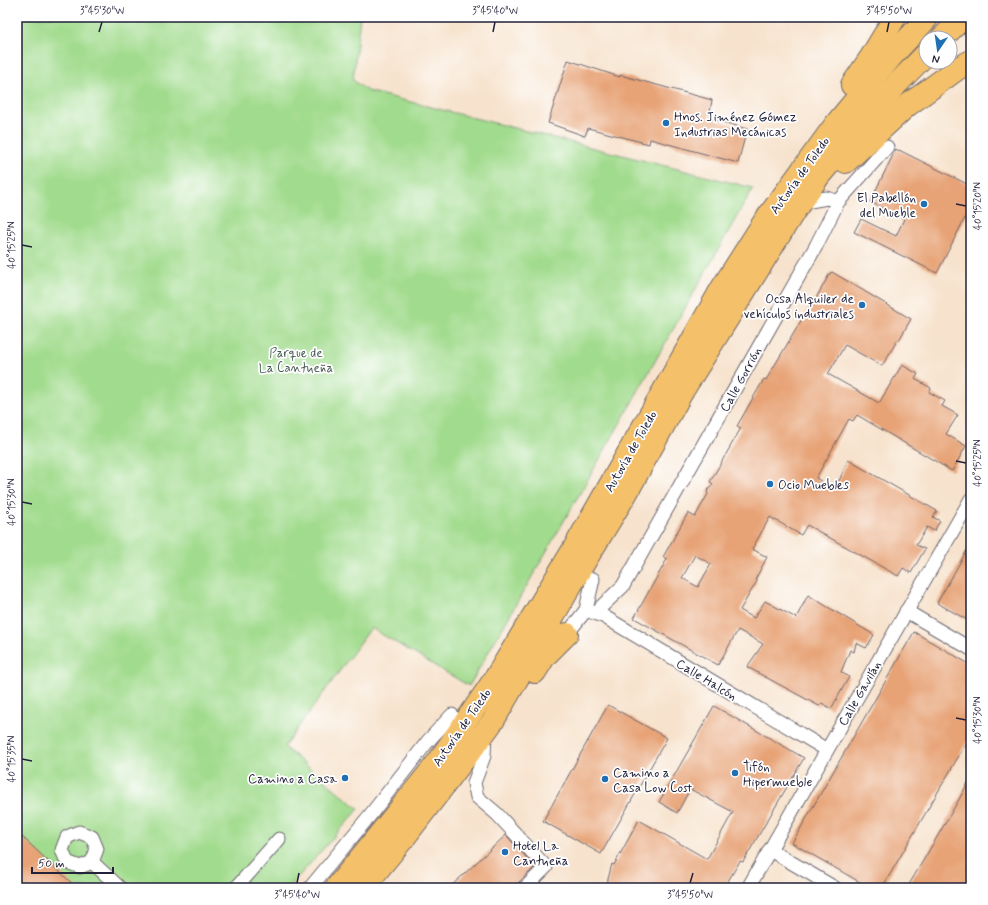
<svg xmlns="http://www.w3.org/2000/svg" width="988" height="905" viewBox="0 0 988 905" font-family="Mynerve,sans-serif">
<rect width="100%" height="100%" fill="#fff"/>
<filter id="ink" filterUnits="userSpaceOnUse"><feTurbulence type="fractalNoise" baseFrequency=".025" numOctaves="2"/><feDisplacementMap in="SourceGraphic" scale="8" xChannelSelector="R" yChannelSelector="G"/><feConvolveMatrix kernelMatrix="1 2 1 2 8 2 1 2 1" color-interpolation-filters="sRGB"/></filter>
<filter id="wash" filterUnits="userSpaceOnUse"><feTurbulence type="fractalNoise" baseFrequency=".012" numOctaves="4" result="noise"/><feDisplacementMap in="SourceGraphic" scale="16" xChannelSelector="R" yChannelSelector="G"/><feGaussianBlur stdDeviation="0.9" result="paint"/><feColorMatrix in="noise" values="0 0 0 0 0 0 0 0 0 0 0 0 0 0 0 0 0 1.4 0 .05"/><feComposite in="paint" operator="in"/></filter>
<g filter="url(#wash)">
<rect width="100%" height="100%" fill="#f7e3cd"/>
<!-- green -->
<polygon fill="#a1db8d" stroke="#627e64" points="17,17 360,17 353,80 367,91 753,188 606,448 469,686 371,628 284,747 359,809 288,888 17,888"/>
<g id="blocks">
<!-- building -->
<g fill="#e7a275" fill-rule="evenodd">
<polygon points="568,60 620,77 620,75 712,100 709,118 747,129 738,163 650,139 649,144 588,128 585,136 548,123"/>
<polygon points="896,149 899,151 899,150 971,186 971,206 937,273 854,232 861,219 896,236 904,219 870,202"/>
<path d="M832,272L911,319L899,340L898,339L882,366L845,345L828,374L879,403L902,365L918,374L915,379L931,388L929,392L945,401L942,406L958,415L946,434L966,446L952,471L857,415L853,421L849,419L816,478L832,488L836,480L839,481L848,460L937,511L933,517L940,521L934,531L927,527L916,545L925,549L911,573L903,568L898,576L807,525L801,535L770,517L752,549L767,557L755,580L757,581L740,610L754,618L765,601L796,618L808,595L874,635L866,648L856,643L854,652L850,650L841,672L849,677L831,709L822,703L819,706L747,667L763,644L738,630L718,665L634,618L667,559L663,557L688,513L695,517L708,494L707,491L713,484L710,482L741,428L737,426L764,379L766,380L814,299L815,300L830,273H831ZM695,555L711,564L698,587L682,578Z"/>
<polygon points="971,543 971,622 937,603"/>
<polygon points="914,632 971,665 971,735 882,888 870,888 792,843"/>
<polygon points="608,705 667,738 601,854 543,821"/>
<polygon points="714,706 804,758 743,862 740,861 724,888 607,888 608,879 612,864 614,865 639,820 707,859 733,812 690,789 677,813 659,802"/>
<polygon points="971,777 971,888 907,888 957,803"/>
<polygon points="17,832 77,888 17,888"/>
<polygon points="506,835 535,867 519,882 516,888 449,888"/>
</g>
</g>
</g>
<g filter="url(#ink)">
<use href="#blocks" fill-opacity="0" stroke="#6d666e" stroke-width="1"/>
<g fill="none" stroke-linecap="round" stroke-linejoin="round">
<!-- street casing -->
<g stroke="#6d666e" stroke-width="15">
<g id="street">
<polyline points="810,201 827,198 838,202"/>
<polyline points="586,610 603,616 827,750"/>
<polyline points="906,611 971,649"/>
<polyline points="598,614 602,606 623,586 816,246 838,202 887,147"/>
<polyline points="567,634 586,610 593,579"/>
<polyline points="485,734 484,756 474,783 477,797 497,814 546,867 525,888"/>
<polygon points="79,832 92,837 97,849 92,862 80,867 67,862 62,850 67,837"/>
<polyline points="770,850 835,888"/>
<polyline points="92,862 120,888"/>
<polyline points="236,888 279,839"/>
<polyline points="310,888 371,814 428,741 452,715"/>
<polyline points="748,888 971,499"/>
</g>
</g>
<!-- highway casing -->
<g stroke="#6d666e" stroke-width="24">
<g id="highway">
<polyline points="942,38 964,17"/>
<polyline points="852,85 871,57 895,17"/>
<polyline points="846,162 908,105 960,67 971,61"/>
<polyline points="535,672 545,656 567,634"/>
<polyline points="336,888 438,762 496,677 573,550 722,288 764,222 835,125 892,56 928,17"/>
<polyline points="363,888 404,838 485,732 493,721 582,566 626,494 682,392 795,210 819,176 847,143 898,83 926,54"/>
</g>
</g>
<!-- street -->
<use href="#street" stroke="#fff" stroke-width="13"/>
<!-- highway -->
<use href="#highway" stroke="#f4c16a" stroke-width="22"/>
</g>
</g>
<!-- ticks -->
<path fill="none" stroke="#22223b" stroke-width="1.5" d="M99,32L102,22M493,32L495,22M887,32L889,22M956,204L966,206M22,245L32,247M956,461L966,463M22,502L32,504M956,718L966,720M22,759L32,761M297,883L299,873M690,883L693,873"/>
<!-- markers -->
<g fill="#1f6fb2" stroke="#fff" stroke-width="1.5">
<circle cx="666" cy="123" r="4"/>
<circle cx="924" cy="204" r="4"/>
<circle cx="862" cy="305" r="4"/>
<circle cx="770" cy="484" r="4"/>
<circle cx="735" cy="773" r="4"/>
<circle cx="345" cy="778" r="4"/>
<circle cx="605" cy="779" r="4"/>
<circle cx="505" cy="852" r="4"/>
</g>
<g text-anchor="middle" stroke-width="3.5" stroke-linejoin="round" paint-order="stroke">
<!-- poi labels -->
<g font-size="13" fill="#22223b" stroke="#fff" text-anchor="start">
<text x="674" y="121">Hnos. Jiménez Gómez<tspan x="674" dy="15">Industrias Mecánicas</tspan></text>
<text x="916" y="202" text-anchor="end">El Pabellón<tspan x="916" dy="15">del Mueble</tspan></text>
<text x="854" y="303" text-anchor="end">Ocsa Alquiler de<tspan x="854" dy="15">vehículos industriales</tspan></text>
<text x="778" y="489">Ocio Muebles</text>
<text x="743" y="771">Tifón<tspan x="743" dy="15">Hipermueble</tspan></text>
<text x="613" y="777">Camino a<tspan x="613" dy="15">Casa Low Cost</tspan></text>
<text x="337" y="783" text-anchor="end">Camino a Casa</text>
<text x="513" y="850">Hotel La<tspan x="513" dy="15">Cantueña</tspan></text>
</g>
<!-- street labels -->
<g font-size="13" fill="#22223b" stroke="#fff">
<text transform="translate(799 175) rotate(-54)" y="5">Autovía de Toledo</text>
<text transform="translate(740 379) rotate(-61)" y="5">Calle Gorrión</text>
<text transform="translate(630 451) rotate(-60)" y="5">Autovía de Toledo</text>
<text transform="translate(707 679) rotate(31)" y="5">Calle Halcón</text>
<text transform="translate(859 693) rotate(-60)" y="5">Calle Gavilán</text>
<text transform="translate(461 727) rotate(-55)" y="5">Autovía de Toledo</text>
</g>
<!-- park labels -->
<g font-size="13" fill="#485a54" stroke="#fff">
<text x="296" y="357">Parque de<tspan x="296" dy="15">La Cantueña</tspan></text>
</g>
</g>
<!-- margin -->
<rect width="988" height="905" fill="none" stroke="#fff" stroke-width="44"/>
<!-- north arrow -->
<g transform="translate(938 50) rotate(193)"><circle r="19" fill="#ffffff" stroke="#a7a7b1"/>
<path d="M0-3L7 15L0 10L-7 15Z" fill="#1f6fb2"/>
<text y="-6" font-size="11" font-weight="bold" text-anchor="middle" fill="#22223b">N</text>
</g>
<!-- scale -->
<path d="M32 867v6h81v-6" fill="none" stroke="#22223b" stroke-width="2"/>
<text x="38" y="867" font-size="12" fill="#22223b" stroke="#ffffff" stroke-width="3" paint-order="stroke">50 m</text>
<rect x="22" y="22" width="944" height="861" fill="none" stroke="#22223b" stroke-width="1.5"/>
<g font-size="10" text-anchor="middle" fill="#22223b">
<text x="102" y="14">3°45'30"W</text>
<text x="495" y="14">3°45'40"W</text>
<text x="889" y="14">3°45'50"W</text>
<text transform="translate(977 206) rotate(-90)" y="4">40°15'20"N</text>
<text transform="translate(11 245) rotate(-90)" y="4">40°15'25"N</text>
<text transform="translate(977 463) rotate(-90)" y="4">40°15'25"N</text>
<text transform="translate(11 502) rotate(-90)" y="4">40°15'30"N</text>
<text transform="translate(977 720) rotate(-90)" y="4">40°15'30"N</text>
<text transform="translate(11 759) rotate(-90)" y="4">40°15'35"N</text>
<text x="297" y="898">3°45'40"W</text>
<text x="690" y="898">3°45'50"W</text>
</g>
</svg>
